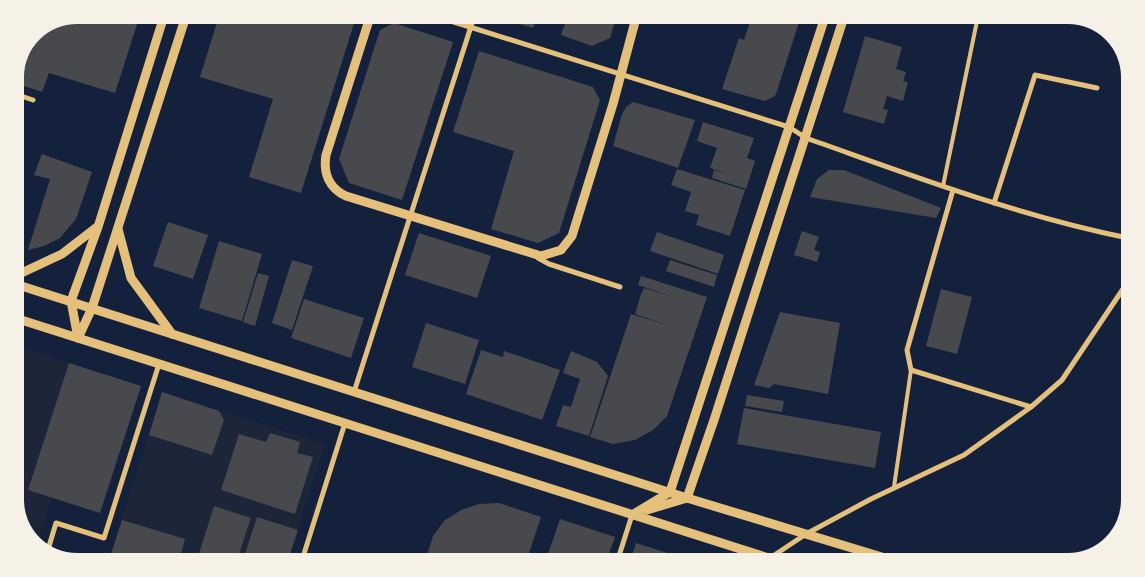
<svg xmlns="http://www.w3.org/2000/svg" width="1145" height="577" viewBox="0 0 1145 577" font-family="Helvetica,sans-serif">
<rect width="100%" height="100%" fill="#14213d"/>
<!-- green -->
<g fill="#1d2539">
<polygon points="15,346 141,386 100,513 52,498 37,545 26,535 15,505"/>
<polygon points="162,392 325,444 289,557 110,556"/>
</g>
<!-- building -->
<g fill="#48494c">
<polygon points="77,15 140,15 115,93 49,73 42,92 15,83 15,73 33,33"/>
<polygon points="219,16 356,17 301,193 249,177 273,99 200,77"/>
<polygon points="500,18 537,18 533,28"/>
<polygon points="567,18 616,18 610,38 592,46 561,35"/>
<polygon points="751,19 800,19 777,91 775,96 765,101 722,89 739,38 744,40"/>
<polygon points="394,23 453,42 402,200 349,183 339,159 380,30"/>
<polygon points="865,36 902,47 896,69 906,72 903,81 908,82 903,101 887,96 883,109 888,110 884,124 843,112"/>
<polygon points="479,51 593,87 600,100 559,233 538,243 491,229 514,151 453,132"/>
<polygon points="633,102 695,120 678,168 613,146 622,114 626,107"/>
<polygon points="703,122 754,138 747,158 755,161 746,189 712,178 714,170 726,173 710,168 717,148 697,141"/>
<polygon points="42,154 92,172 76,219 60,238 44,246 28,250 50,179 34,175"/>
<polygon points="677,169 745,190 730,236 696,225 699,215 685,211 691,192 671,185"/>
<polygon points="829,170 844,170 941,208 936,218 810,197 817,179"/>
<polygon points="168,222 208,235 193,279 153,266"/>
<polygon points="802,231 819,237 814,250 820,252 817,262 794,255"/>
<polygon points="657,232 724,255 718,274 650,251"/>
<polygon points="419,233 491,256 477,298 405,275"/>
<polygon points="219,241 262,254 242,321 199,308"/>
<polygon points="292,260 313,266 292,330 272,323"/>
<polygon points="670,260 717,275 714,287 666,271"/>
<polygon points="258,273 269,276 255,326 243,322"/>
<polygon points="641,276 707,297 667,416 653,430 635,440 613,444 590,437 631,314 667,325 635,314 641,294 644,288 676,298 638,285"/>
<polygon points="941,289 972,297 957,354 926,346"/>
<polygon points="304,299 364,318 351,358 291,338"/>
<polygon points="780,312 840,323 828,394 774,384 769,388 754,385"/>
<polygon points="426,323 479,340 465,384 412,367"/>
<polygon points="481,350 503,357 504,351 560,370 542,420 466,394"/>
<polygon points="571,351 597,362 608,376 589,436 556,426 563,405 571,407 580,379 563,373"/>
<polygon points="69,363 141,386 100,513 28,490"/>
<polygon points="162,392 219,411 224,420 212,455 149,435"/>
<polygon points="747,395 784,401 782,412 745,406"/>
<polygon points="744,408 881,432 875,468 737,444"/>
<polygon points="270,433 300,442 297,453 313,457 295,514 221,490 239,434 266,442"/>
<polygon points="499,503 541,517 527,559 426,558 433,536 444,521 461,510 479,504"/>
<polygon points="214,506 251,518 238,557 198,557"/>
<polygon points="257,517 298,530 289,557 244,557"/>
<polygon points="560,519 615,537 607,559 547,557"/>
<polygon points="122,520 185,539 180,557 111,554"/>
<polygon points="636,543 686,559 686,560 631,559"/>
</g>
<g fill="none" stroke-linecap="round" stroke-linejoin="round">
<!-- service -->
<g stroke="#e5c07b" stroke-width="4">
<polyline points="943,186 977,21"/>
<polyline points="894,487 911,370"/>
</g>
<!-- minor -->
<g stroke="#e5c07b" stroke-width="5">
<path d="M438,17L789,127L806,138C911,175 1018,216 1128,238"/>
<polyline points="15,94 33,100"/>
<polyline points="953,190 907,350 911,370 1031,407"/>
<polyline points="994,203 1035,75 1097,88"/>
<polyline points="538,258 549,264 620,287"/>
<polyline points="354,392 474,17"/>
<polyline points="47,553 56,523 104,538 159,364"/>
<polyline points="303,557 345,423"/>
<polyline points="770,558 806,534 871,499 964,455 1031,407 1062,380 1127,283"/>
<polyline points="618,559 632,515"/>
</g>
<!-- tertiary -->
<g stroke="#e5c07b" stroke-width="9">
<path d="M370,17L326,155C323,173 329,188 346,196L541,256L561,250L572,236L613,104L636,18"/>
<polyline points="118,229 131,278 172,334"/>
<polyline points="15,276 62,254 97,227"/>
<polyline points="15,284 687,498 895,561"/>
<polyline points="15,318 775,560"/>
<polyline points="78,338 92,308 186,16"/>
<polyline points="78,338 71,301 98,227 164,16"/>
<polyline points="687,498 714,420 843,20"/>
<polyline points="647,510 687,498"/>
<polyline points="632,515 670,492 824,20"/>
</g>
</g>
<!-- crop -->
<path d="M0 0H1145V577H0ZM77 24H1068A53 53 0 0 1 1121 77V500A53 53 0 0 1 1068 553H77A53 53 0 0 1 24 500V77A53 53 0 0 1 77 24Z" fill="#f6f1e7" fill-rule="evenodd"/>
</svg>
